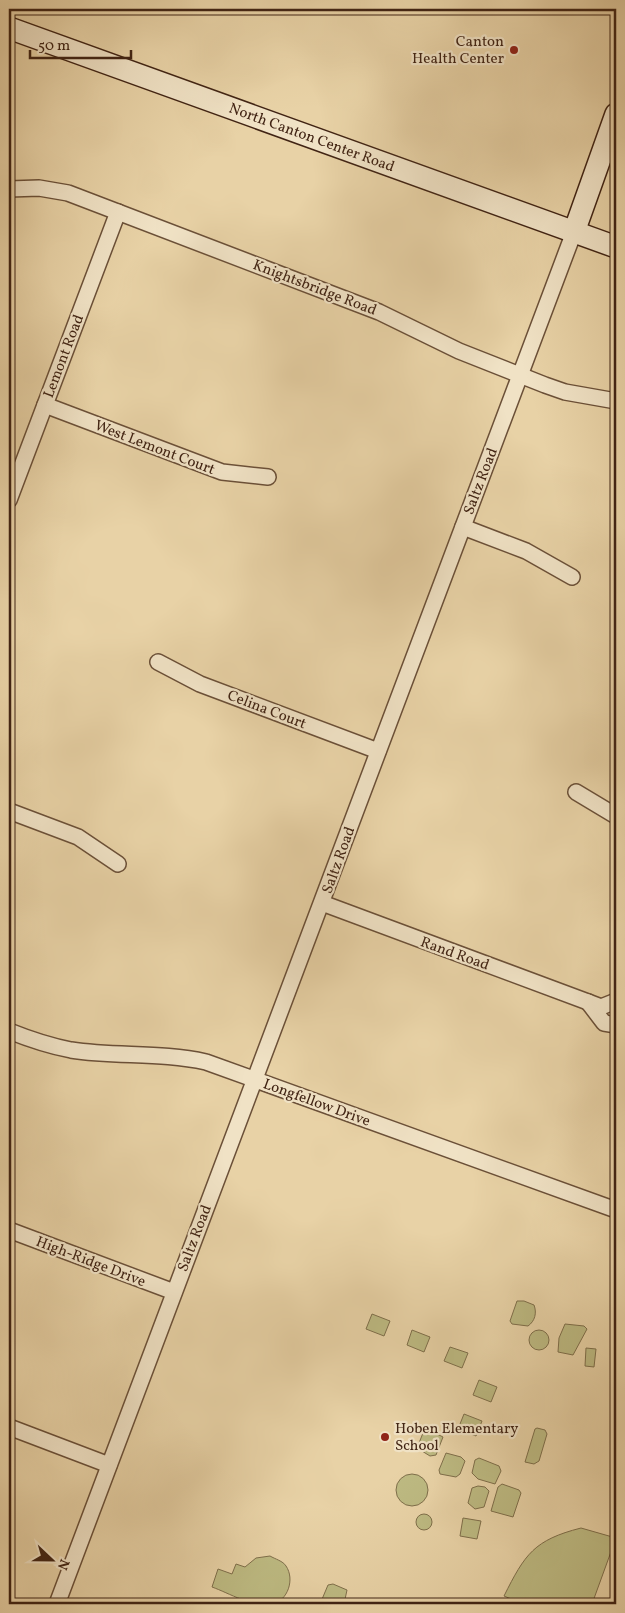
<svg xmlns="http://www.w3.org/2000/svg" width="625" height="1613" viewBox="0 0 625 1613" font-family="Vollkorn,serif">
<rect width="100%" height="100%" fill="#e8d2a6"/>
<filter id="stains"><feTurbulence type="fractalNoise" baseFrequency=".004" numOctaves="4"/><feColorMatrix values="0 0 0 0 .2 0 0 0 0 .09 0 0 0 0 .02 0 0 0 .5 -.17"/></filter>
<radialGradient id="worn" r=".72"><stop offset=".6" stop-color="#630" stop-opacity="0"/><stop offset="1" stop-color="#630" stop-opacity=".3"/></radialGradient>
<!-- green -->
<g fill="#bdba82" stroke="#7f6f4b">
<path d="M517,1301H524L534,1305C537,1313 535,1321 528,1326L512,1324L510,1321Z"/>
<polygon points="372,1314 390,1321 384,1336 366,1329"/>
<polygon points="565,1324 584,1326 587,1329 573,1355 558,1352 559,1338"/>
<polygon points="412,1330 430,1337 424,1352 407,1345"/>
<circle cx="539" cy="1340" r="10"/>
<polygon points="450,1347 468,1353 462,1368 444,1361"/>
<polygon points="586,1348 596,1349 594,1367 585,1366"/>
<polygon points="479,1380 497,1387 491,1402 473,1395"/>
<polygon points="464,1414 482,1421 476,1436 458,1429"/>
<polygon points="537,1428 545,1430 547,1434 539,1461 534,1464 525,1462 535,1429"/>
<polygon points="429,1430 443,1437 436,1455 430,1456 417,1448 423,1433"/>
<polygon points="446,1453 461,1457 465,1461 460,1474 456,1477 440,1474 439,1470"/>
<polygon points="479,1458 499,1466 501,1471 495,1484 478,1479 472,1473 475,1460"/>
<circle cx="412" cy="1490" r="16"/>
<polygon points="502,1484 519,1490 521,1493 513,1517 491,1511 498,1487"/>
<polygon points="478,1486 485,1487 489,1491 484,1507 475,1509 468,1503 472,1488"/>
<circle cx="424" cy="1522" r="8"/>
<polygon points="463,1518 481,1521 477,1539 460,1536"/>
<path d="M581,1528L616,1538L592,1604H523L504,1596C525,1554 534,1540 581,1528Z"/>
<path d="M270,1556C275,1559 283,1561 286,1566C295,1579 288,1601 272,1604C253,1608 229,1593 212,1587L218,1569L232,1574L236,1564L245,1567L256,1558Z"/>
<polygon points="333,1584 347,1590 344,1604 320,1604 328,1585"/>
</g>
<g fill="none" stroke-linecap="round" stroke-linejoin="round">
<!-- street casing -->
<g stroke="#6b5038" stroke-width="18">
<g id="street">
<polyline points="9,189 39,188 68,193 379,312 459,351 545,385 565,392 616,401"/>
<polyline points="45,405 222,472 268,477"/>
<polyline points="9,500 118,212"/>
<polyline points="463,527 526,551 572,577"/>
<polyline points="158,662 200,684 378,751"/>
<polyline points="576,792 616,816"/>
<polyline points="9,811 78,837 118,864"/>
<polyline points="322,903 588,1002 601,1007 616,1001"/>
<polyline points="588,1002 604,1023 616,1025"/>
<path d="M9,1031C29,1039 50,1046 71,1050C116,1057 161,1052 206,1062L616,1210"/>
<polyline points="9,1230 174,1292"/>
<polyline points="9,1427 109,1465"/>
<polyline points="57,1604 574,232"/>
</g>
</g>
<!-- secondary casing -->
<g stroke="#412414" stroke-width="24">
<g id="secondary">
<polyline points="9,28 616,247"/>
<polyline points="574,232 616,114"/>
</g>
</g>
<!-- street -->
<use href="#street" stroke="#f0e2c5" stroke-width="15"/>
<!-- secondary -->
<use href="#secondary" stroke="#f0e2c5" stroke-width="21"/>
</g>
<!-- markers -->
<g fill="#8f2418" stroke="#f0e2c5" stroke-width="2">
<circle cx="514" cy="50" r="5"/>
<circle cx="385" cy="1437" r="5"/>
</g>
<g text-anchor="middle" stroke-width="4.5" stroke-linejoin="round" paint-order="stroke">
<!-- poi labels -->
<g font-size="15" fill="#412414" stroke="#f0e2c5" text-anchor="end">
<text x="504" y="46">Canton<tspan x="504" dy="17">Health Center</tspan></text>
<text x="395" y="1433" text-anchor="start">Hoben Elementary<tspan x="395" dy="17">School</tspan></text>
</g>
<!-- street labels -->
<g font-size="15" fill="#412414" stroke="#f0e2c5">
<text transform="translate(312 137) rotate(20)" y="5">North Canton Center Road</text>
<text transform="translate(315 287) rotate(21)" y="5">Knightsbridge Road</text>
<text transform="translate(63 356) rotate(-69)" y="5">Lemont Road</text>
<text transform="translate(155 447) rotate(21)" y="5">West Lemont Court</text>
<text transform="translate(480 481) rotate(-69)" y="5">Saltz Road</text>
<text transform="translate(267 709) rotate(21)" y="5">Celina Court</text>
<text transform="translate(338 860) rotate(-70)" y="5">Saltz Road</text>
<text transform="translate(455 953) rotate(20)" y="5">Rand Road</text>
<text transform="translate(317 1102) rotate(20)" y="5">Longfellow Drive</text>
<text transform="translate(194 1238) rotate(-69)" y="5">Saltz Road</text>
<text transform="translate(91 1261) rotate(21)" y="5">High-Ridge Drive</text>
</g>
</g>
<!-- margin -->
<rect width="625" height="1613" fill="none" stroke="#e8d2a6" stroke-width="30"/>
<rect x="10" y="10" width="605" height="1593" fill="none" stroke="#412414" stroke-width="2.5"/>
<rect x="15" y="15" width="595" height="1583" fill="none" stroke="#412414"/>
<!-- north arrow -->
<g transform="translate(52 1560) rotate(112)" stroke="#f0e2c5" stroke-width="4" paint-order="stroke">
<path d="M0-4L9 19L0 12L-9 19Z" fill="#412414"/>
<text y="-8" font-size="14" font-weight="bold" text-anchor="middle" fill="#412414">N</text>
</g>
<!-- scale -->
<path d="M30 50v8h101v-8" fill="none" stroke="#412414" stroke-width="2.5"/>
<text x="38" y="50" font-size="15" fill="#412414" stroke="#f0e2c5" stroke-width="4" paint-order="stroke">50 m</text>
<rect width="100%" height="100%" filter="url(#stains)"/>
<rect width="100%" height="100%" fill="url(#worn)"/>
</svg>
